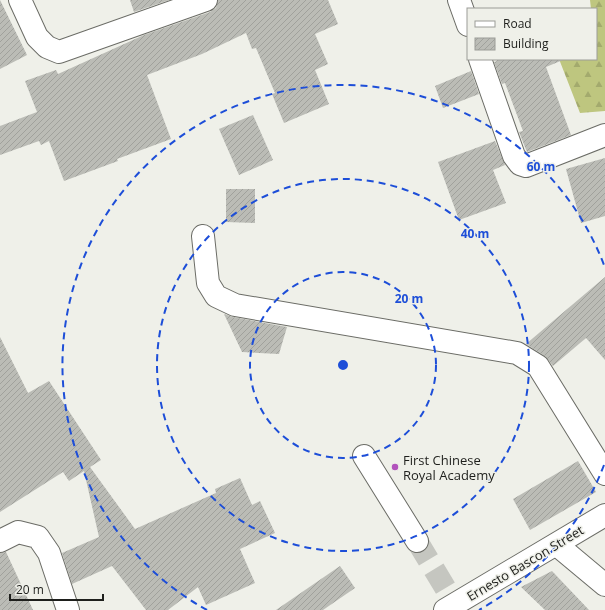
<svg xmlns="http://www.w3.org/2000/svg" width="605" height="610" viewBox="0 0 605 610" font-family="'Open Sans',sans-serif">
<defs>
<pattern id="forest-firs" width="22" height="20" patternUnits="userSpaceOnUse"><rect width="22" height="20" fill="#bec67f"/><path d="M5 1l3.5 6h-7zM16 11l3.5 6h-7z" fill="#a3aa6d"/></pattern>
<pattern id="building-hatch" width="6" height="6" patternUnits="userSpaceOnUse"><rect width="6" height="6" fill="#bbbcb6"/><path d="M-1 1l2-2M0 6l6-6M5 7l2-2" fill="none" stroke="#a0a19c"/></pattern>
</defs>
<rect width="100%" height="100%" fill="#eff0e9"/>
<!-- forest -->
<polygon fill="url(#forest-firs)" points="590,0 605,0 605,111 580,113 559,59 596,59 596,9 591,9"/>
<!-- building -->
<g fill="url(#building-hatch)">
<polygon points="0,0 27,55 0,69"/>
<polygon points="130,0 169,0 134,12"/>
<polygon points="218,0 328,0 338,24 315,34 328,64 315,70 329,104 284,123 272,94 275,93 256,48 252,49 246,33 202,54 147,75 171,139 117,159 118,161 64,181 49,141 41,145 39,141 0,155 0,126 37,112 25,81 56,70 58,74 144,35 210,12 216,8"/>
<polygon points="496,59 562,59 563,60 546,67 571,135 527,152 519,132 523,131 505,83 502,84 494,62 497,61"/>
<polygon points="471,71 479,94 443,108 435,86"/>
<polygon points="253,115 273,160 239,175 219,129"/>
<polygon points="495,141 505,165 493,170 506,203 459,220 438,162"/>
<polygon points="605,158 605,216 581,223 566,169"/>
<polygon points="226,189 255,189 255,223 226,222"/>
<polygon points="605,277 605,360 586,338 553,366 545,356 526,344"/>
<polygon points="224,314 233,317 287,327 279,354 242,352"/>
<polygon points="0,337 28,393 49,381 101,460 90,467 135,529 216,493 215,489 240,478 252,505 260,501 275,533 240,549 255,583 206,605 198,587 168,610 146,610 112,566 72,584 62,553 99,537 84,471 69,481 63,472 0,512"/>
<polygon points="578,461 596,492 530,530 513,499"/>
<polygon points="6,552 33,610 0,610 0,553"/>
<polygon points="340,566 355,588 323,610 276,610"/>
<polygon points="552,571 589,610 545,610 521,587"/>
</g>
<g fill="none" stroke-linecap="round" stroke-linejoin="round">
<!-- minor-tunnel -->
<polyline stroke="#c5c6c0" stroke-width="22" stroke-dasharray="22 11" stroke-linecap="butt" points="417,541 455,604"/>
<!-- minor casing -->
<g stroke="#6b6c66" stroke-width="24">
<g id="minor">
<polyline points="20,0 37,37 47,47 59,52 206,0"/>
<polyline points="459,0 468,25"/>
<polyline points="480,59 514,156 520,164 526,166 605,135"/>
<polyline points="203,236 208,283 216,296 235,305 517,353 538,366 605,474"/>
<polyline points="364,456 417,541"/>
<polyline points="0,541 18,532 38,537 49,553 68,610"/>
<polyline points="557,545 605,585"/>
<polyline points="445,610 605,515"/>
</g>
</g>
<!-- minor -->
<use href="#minor" stroke="#fff" stroke-width="22"/>
</g>
<!-- distance rings -->
<g fill="none" stroke="#1d4ed8" stroke-width="2" stroke-dasharray="7 5">
<circle cx="343" cy="365" r="93"/>
<circle cx="343" cy="365" r="186"/>
<path d="M604 465A280 280 0 0 1 479 610M207 610A280 280 0 1 1 604 265"/>
</g>
<!-- markers -->
<circle fill="#b253bc" stroke="#eff0e9" stroke-width="1.5" cx="395" cy="467" r="4"/>
<g text-anchor="middle" stroke-width="3" stroke-linejoin="round" paint-order="stroke">
<!-- poi labels -->
<g font-size="13" fill="#1e1f1c" stroke="#eff0e9" text-anchor="start">
<text x="403" y="465">First Chinese<tspan x="403" dy="15">Royal Academy</tspan></text>
</g>
<!-- street labels -->
<g font-size="13" fill="#1e1f1c" stroke="#eff0e9">
<text transform="translate(525 563) rotate(-31)" y="5">Ernesto Bascon Street</text>
</g>
</g>
<circle cx="343" cy="365" r="6" fill="#1d4ed8" stroke="#eff0e9" stroke-width="2"/>
<g font-size="12" text-anchor="middle" font-weight="bold" fill="#1d4ed8" stroke="#eff0e9" stroke-width="3" stroke-linejoin="round" paint-order="stroke">
<text x="541" y="171">60 m</text>
<text x="475" y="238">40 m</text>
<text x="409" y="303">20 m</text>
</g>
<!-- legend -->
<rect x="467" y="8" width="130" height="52" fill="#eff0e9" stroke="#9b9c97"/>
<rect x="475" y="21" width="20" height="6" fill="#ffffff" stroke="#9b9c97"/>
<text x="503" y="28" font-size="12" fill="#1e1f1c">Road</text>
<rect x="475" y="38" width="20" height="12" fill="url(#building-hatch)" stroke="#9b9c97"/>
<text x="503" y="48" font-size="12" fill="#1e1f1c">Building</text>
<!-- scale -->
<path d="M10 594v6h93v-6" fill="none" stroke="#1e1f1c" stroke-width="2"/>
<text x="16" y="594" font-size="12" fill="#1e1f1c" stroke="#eff0e9" stroke-width="3" paint-order="stroke">20 m</text>
</svg>
